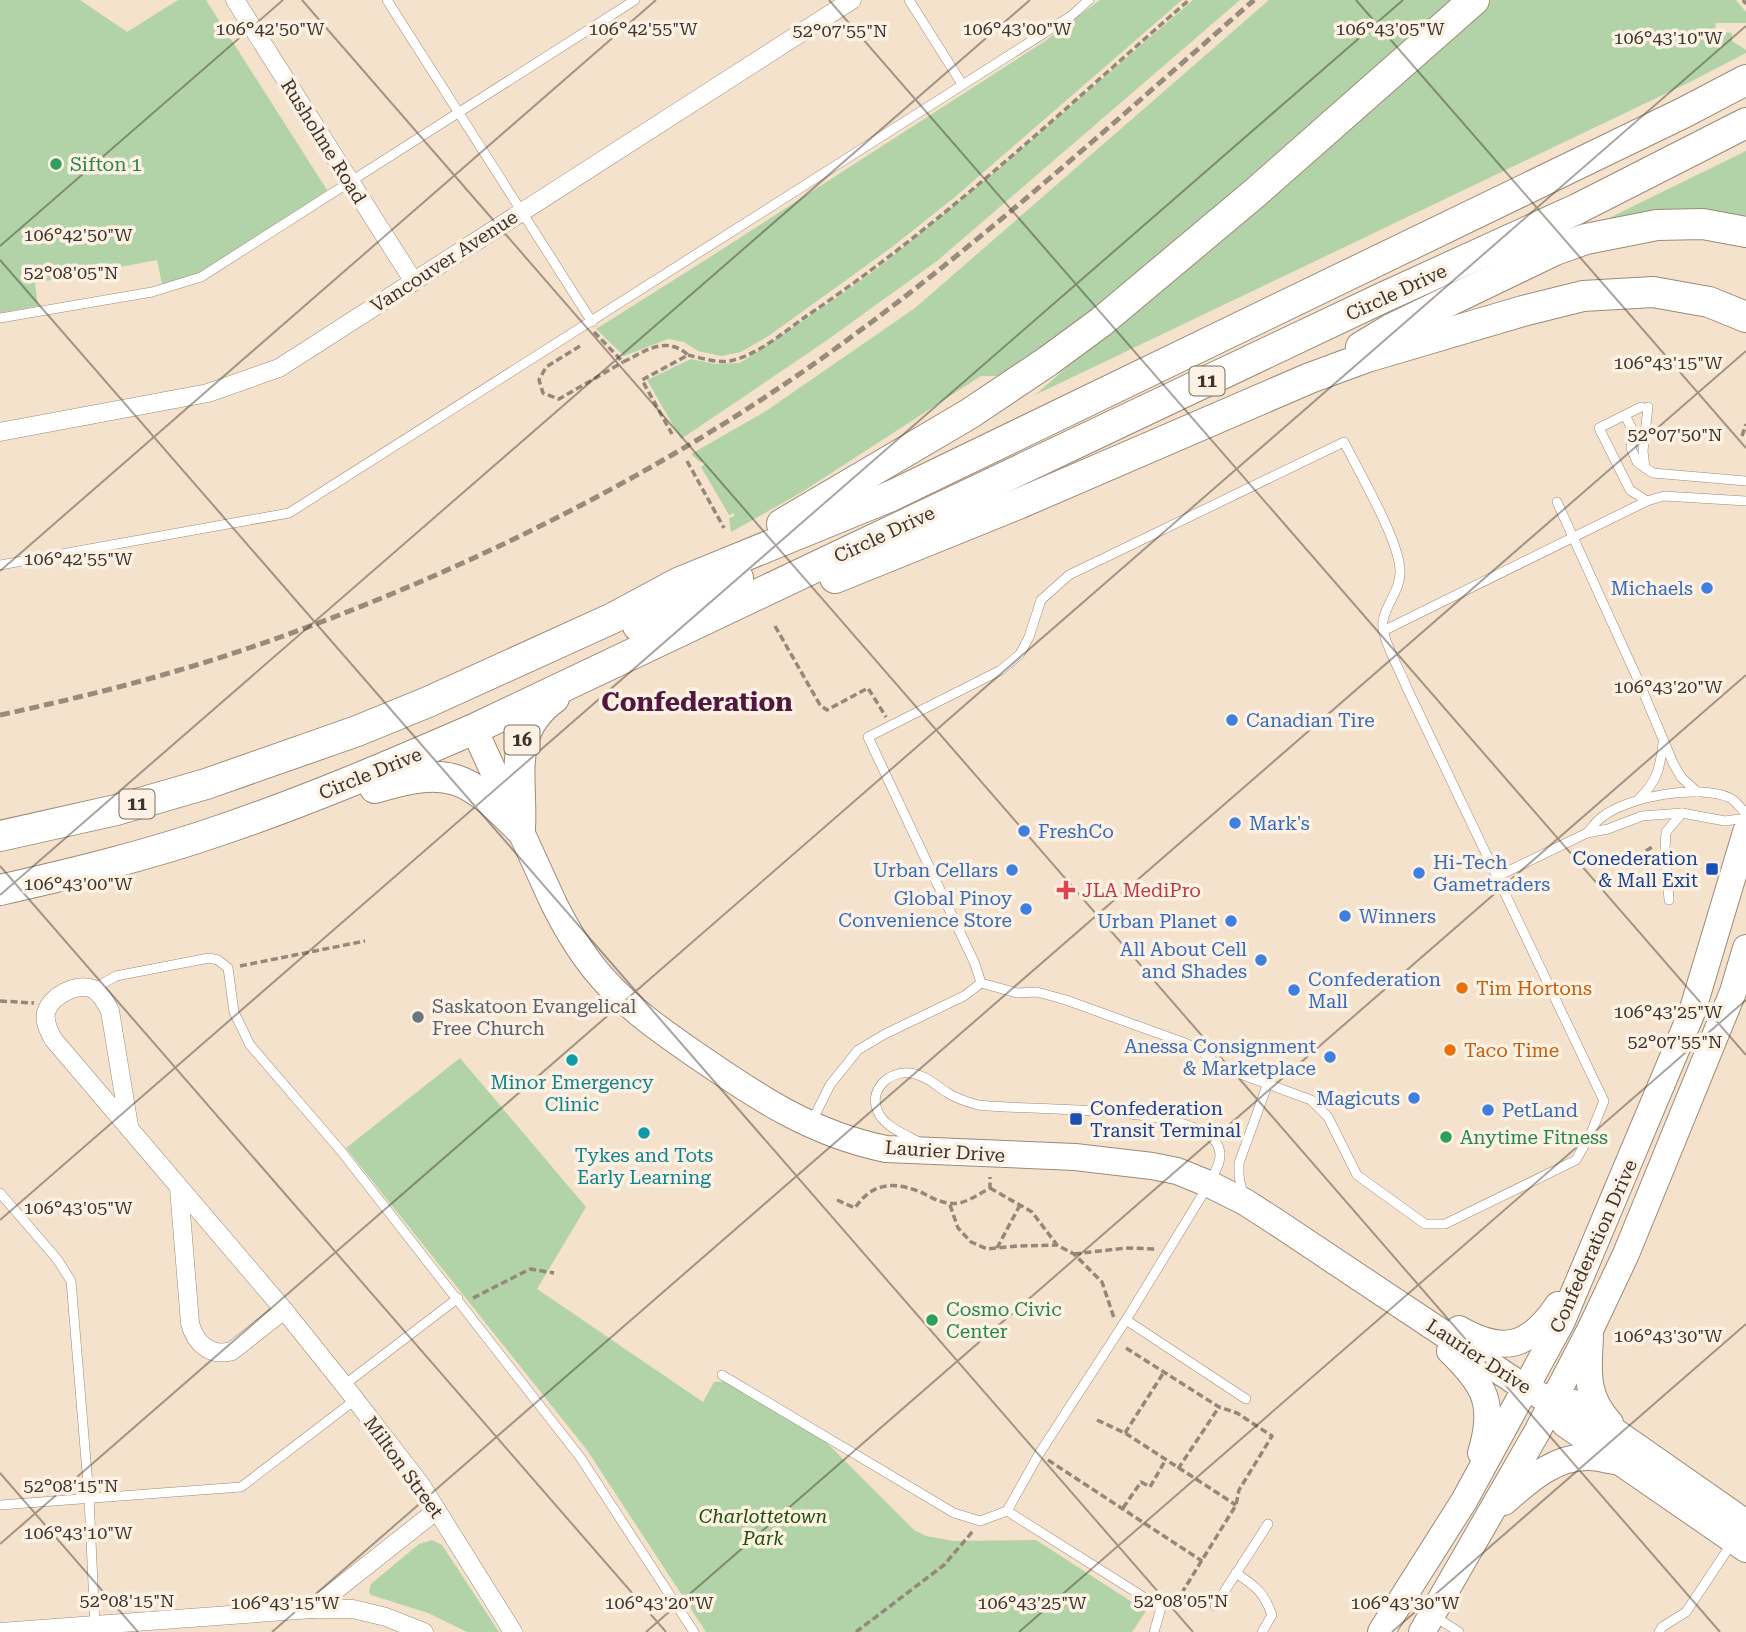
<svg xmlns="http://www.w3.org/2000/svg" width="1746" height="1632" viewBox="0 0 1746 1632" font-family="'Roboto Serif',serif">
<rect width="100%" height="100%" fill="#f5e2cc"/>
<!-- green -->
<g fill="#b1d3a7">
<polygon points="0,0 80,0 127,32 178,0 206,0 327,190 209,270 183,280 162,284 157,260 35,283 38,306 0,313"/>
<polygon points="1100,0 1182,0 955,197 892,247 770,335 741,352 721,356 698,351 684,342 668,339 624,356 596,329 707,259 1045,41"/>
<polygon points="1193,0 1240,0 937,261 823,343 681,439 647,380 691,359 715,364 740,363 832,301 878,268 1003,165"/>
<polygon points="1269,0 1451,0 1165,251 1067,331 998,376 981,376 802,492 731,532 729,518 734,516 734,513 729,515 701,467 705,464 705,462 700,462 691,454 766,411 915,308"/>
<polygon points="1491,0 1736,0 1746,12 1746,23 1716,23 1715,31 1732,33 1732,41 1746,50 1746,53 1690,82 1035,395"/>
<polygon points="1746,151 1746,221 1716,213 1609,218"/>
<polygon points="460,1058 586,1207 537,1289 703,1402 714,1382 731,1381 816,1432 914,1530 926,1536 954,1541 1036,1540 1146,1611 1132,1632 706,1632 587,1450 346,1148"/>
<polygon points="432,1540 442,1545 446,1551 499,1632 467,1632 428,1613 371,1595 369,1592 371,1584 419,1544"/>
</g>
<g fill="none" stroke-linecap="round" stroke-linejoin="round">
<!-- service casing -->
<g stroke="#9c8a76" stroke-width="10">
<g id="service">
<polyline points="387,0 592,322"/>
<polyline points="909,0 962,84"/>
<polyline points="0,318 152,292 201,277 635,0"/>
<polyline points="1641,407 1599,428 1630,490 1647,501"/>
<polyline points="1625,415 1632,429 1631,448 1637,462 1653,473 1746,481"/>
<path d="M1344,442C1359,472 1399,540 1400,570C1401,590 1386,603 1383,621C1380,636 1400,670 1406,686L1604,1101L1591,1133L1576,1160L1445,1224H1425L1357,1175L1328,1117L1311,1100L1219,1066L1203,1052L1185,1043L1066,1000L1037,992L1017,993L981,983L975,964L868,737L1001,670L1020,654L1029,637L1041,600L1069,575Z"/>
<polyline points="1645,468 1643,451 1648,407"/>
<polyline points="1557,502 1639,682 1673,763 1681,777 1697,792"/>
<polyline points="0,565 289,513 1071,16 1089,0"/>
<polyline points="1383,631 1647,501 1664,496 1746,501"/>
<path d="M1639,799C1657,781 1660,769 1663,743"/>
<path d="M1587,833C1592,828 1596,821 1602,817C1629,796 1699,784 1730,798C1736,801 1741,809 1746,813"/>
<polyline points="1498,876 1587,833 1608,829 1642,816 1682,813 1725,821 1746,818"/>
<polyline points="1669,900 1665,849 1666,832 1682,813"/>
<polyline points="93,989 116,976 209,958 218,960 228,968 234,1012 250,1045 341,1151 580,1457 694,1632"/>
<polyline points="812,1121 830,1085 858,1050 885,1034 964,996 981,983"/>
<path d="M917,1141C904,1134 884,1126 878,1112C868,1091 888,1071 909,1073C924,1074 935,1085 948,1093C957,1099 967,1102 978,1105C1024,1111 1194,1104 1217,1144C1225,1158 1215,1171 1209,1184L1126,1320L1039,1454L1007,1511L1161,1608L1154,1632"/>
<polyline points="0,1193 57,1259 71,1281 89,1497 95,1627"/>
<polyline points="1243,1197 1239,1176 1239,1163 1268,1083"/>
<polyline points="1126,1320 1246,1399"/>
<polyline points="722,1375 954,1513 980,1521 1007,1511"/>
<polyline points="344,1385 458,1298"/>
<polyline points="0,1505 241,1487 355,1400"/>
<path d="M1236,1573C1256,1587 1263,1591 1272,1615L1262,1632"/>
<polyline points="1215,1606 1268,1524"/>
<polyline points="1434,1616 1459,1632"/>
<polyline points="1659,1632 1662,1627 1686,1612 1732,1543"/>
</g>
</g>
<!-- minor casing -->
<g stroke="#9c8a76" stroke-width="19">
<g id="minor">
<polyline points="235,0 414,282"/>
<polyline points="0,432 208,393 279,368 852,0"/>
<path d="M129,1126L110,1011C106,1003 101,993 93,989C77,982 50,996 46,1013C44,1022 49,1031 53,1039L284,1310L344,1385L421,1485L513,1632"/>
<path d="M179,1188L190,1323C195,1344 211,1357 232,1351L284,1310"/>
<polyline points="312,1609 437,1510"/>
<polyline points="0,1632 312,1609 353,1609 386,1617 424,1632"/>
</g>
</g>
<!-- secondary casing -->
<g stroke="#9c8a76" stroke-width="28">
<g id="secondary">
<path d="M474,729L554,904C568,932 584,958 604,980C631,1010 663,1032 696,1055C757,1097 812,1134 886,1149L1075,1157L1152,1166L1177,1171L1209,1184L1245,1202L1273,1220L1513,1380L1553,1403L1565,1424L1746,1549"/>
<path d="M1459,1329C1503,1354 1529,1348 1558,1305"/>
<path d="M1590,1338C1588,1372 1585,1396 1610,1423"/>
<path d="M1450,1351C1485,1385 1496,1404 1481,1453"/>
<polyline points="1553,1403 1574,1403 1746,1523"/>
<path d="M1504,1502C1528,1481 1555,1456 1589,1457C1598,1457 1607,1460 1616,1461"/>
<polyline points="1381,1632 1464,1501 1562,1321 1692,1012 1746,832"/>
<polyline points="1422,1632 1537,1432 1591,1328 1626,1254 1733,992 1746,948"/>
</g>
</g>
<!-- trunk casing -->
<g stroke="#9c8a76" stroke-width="32">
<g id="trunk">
<polyline points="1361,347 1391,329 1555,250 1586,239 1657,225 1703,224 1746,232"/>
<polyline points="782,524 969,414 1048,361 1101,322 1255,193 1474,0"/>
<polyline points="835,578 1018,504 1310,378 1367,357 1523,311 1583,296 1653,292 1709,302 1746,317"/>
<polyline points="638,626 738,578"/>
<path d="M375,788C450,765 467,776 520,829"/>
<path d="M520,829C523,778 506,733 554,698"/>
<polyline points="0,836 116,810 206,784 357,731 428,702 613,618 678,583 891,496 1683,113 1746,80"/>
<path d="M0,890C75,873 149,855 221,830C307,801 391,765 474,729L1382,298L1577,209L1746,123"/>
</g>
</g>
<!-- path -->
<g stroke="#958779" stroke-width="3.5" stroke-dasharray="7 3.5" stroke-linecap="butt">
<polyline points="1743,0 1746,4"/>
<path d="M594,332L623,362C646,351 666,335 688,355L642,380L672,434"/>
<polyline points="580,346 546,367 539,380 543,393 559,399 623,362"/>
<path d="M688,355C701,358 717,363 730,361C758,355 785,331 808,315C944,223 1065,108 1189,0"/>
<polyline points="1742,436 1746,424"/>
<polyline points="687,461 724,528"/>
<polyline points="775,626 820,705 827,710 868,688 886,717"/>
<polyline points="1628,862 1652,847"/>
<polyline points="240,966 365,941"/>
<polyline points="0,1001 34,1003"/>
<polyline points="990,1188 1032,1212 1057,1245 1074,1254 1102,1282 1114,1318"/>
<path d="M837,1200L855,1208C871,1184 891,1181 918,1191C928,1195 937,1202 949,1203C963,1206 977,1195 990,1188V1177"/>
<polyline points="950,1205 958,1228 971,1242 987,1249 1017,1246 1057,1245"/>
<polyline points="997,1248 1020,1205"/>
<polyline points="1074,1254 1126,1248 1155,1249"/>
<polyline points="473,1298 530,1269 554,1273"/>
<polyline points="1126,1348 1219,1407 1237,1413 1272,1436 1239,1490 1236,1505 1183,1591"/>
<polyline points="1097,1420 1125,1433 1236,1505"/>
<polyline points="1125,1433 1164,1372"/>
<polyline points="1048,1460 1202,1561"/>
<polyline points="1178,1469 1219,1407"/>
<polyline points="1123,1508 1141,1482 1150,1487 1165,1461"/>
<polyline points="856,1632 944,1565 973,1531"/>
</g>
<!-- service -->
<use href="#service" stroke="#fff" stroke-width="9"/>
<!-- minor -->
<use href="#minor" stroke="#fff" stroke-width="18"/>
<!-- secondary -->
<use href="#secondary" stroke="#fff" stroke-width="26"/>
<!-- trunk -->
<use href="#trunk" stroke="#fff" stroke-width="30"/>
<!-- rail -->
<path stroke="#988b7c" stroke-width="5" stroke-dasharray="10 5" stroke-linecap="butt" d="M0,715C84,697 167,676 249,648C445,581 649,481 818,361C972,252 1112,124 1254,0"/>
</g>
<!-- ticks -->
<path fill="none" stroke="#3d352d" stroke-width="2" stroke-opacity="0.45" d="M302,0L1720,1632M829,0L1746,1055M1356,0L1746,448M0,246L283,0M0,260L1193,1632M0,571L656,0M0,866L666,1632M0,895L1030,0M0,1220L1403,0M0,1473L138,1632M0,1544L1746,26M272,1632L1746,351M646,1632L1746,675M1019,1632L1746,1000M1392,1632L1746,1324"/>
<!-- markers -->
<g fill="#2e9e5b" stroke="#fcf1e3" stroke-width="2.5">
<circle cx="56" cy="164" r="7"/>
<circle cx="1446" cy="1137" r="7"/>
<circle cx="932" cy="1320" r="7"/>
</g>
<g fill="#3f7fe0" stroke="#fcf1e3" stroke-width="2.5">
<circle cx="1707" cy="588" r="7"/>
<circle cx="1232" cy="720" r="7"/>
<circle cx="1235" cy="823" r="7"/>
<circle cx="1024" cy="831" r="7"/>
<circle cx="1012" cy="870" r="7"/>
<circle cx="1419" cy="873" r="7"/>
<circle cx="1026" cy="909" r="7"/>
<circle cx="1345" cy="916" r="7"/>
<circle cx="1231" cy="921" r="7"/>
<circle cx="1261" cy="960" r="7"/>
<circle cx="1294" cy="990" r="7"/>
<circle cx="1330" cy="1057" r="7"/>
<circle cx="1414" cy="1098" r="7"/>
<circle cx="1488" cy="1110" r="7"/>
</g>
<g fill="#1a4fb4" stroke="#fcf1e3" stroke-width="2.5">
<rect x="1705" y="862" width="14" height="14" rx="3.5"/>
<rect x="1069" y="1112" width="14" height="14" rx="3.5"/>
</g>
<path fill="#e0444e" stroke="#fcf1e3" stroke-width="2.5" d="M1062.5 879.5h7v7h7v7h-7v7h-7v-7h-7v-7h7z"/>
<g fill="#e8710a" stroke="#fcf1e3" stroke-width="2.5">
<circle cx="1462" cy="988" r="7"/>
<circle cx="1450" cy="1050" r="7"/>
</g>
<circle fill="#6b7280" stroke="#fcf1e3" stroke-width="2.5" cx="418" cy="1017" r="7"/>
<g fill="#0f9aa8" stroke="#fcf1e3" stroke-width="2.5">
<circle cx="572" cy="1060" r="7"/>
<circle cx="644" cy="1133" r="7"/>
</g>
<g text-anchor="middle" stroke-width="7" stroke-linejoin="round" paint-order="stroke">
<!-- shield labels -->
<g fill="#fcf1e3" stroke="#766d64" stroke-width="2">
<rect x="1189.5" y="366.5" width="35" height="29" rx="5"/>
<rect x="504.5" y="725.5" width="35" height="29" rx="5"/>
<rect x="119.5" y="789.5" width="35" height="29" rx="5"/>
</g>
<g font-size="18" font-weight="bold" fill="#3d352d">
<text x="1207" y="387">11</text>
<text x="522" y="746">16</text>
<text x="137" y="810">11</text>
</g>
<!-- street labels -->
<g font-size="19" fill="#3d352d" stroke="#fcf1e3">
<text transform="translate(324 141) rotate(58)" y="7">Rusholme Road</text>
<text transform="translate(444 261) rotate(-33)" y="7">Vancouver Avenue</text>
<text transform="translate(1396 292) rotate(-25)" y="7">Circle Drive</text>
<text transform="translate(884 534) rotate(-25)" y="7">Circle Drive</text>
<text transform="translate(370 773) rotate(-22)" y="7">Circle Drive</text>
<text transform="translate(945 1151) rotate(4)" y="7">Laurier Drive</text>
<text transform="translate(1593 1246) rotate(-66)" y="7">Confederation Drive</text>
<text transform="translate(1479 1356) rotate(33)" y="7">Laurier Drive</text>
<text transform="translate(404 1467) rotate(54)" y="7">Milton Street</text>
</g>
<!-- leisure labels -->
<g font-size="19" fill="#27864d" stroke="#fcf1e3" text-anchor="start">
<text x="70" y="171">Sifton 1</text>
<text x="1460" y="1144">Anytime Fitness</text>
<text x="946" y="1316">Cosmo Civic<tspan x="946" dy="22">Center</tspan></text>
</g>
<!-- shop labels -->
<g font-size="19" fill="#366cbe" stroke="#fcf1e3" text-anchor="end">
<text x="1693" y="595">Michaels</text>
<text x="1246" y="727" text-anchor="start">Canadian Tire</text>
<text x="1249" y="830" text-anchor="start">Mark's</text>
<text x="1038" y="838" text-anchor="start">FreshCo</text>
<text x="1433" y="869" text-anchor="start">Hi-Tech<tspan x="1433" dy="22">Gametraders</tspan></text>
<text x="998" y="877">Urban Cellars</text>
<text x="1012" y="905">Global Pinoy<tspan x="1012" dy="22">Convenience Store</tspan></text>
<text x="1359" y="923" text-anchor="start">Winners</text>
<text x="1217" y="928">Urban Planet</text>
<text x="1247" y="956">All About Cell<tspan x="1247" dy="22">and Shades</tspan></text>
<text x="1308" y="986" text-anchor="start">Confederation<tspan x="1308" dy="22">Mall</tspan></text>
<text x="1316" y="1053">Anessa Consignment<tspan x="1316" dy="22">&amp; Marketplace</tspan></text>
<text x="1400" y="1105">Magicuts</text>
<text x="1502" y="1117" text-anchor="start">PetLand</text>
</g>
<!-- transit labels -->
<g font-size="19" fill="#164399" stroke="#fcf1e3" text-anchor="end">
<text x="1698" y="865">Conederation<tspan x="1698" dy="22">&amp; Mall Exit</tspan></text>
<text x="1090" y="1115" text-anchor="start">Confederation<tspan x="1090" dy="22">Transit Terminal</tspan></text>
</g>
<!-- health labels -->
<g font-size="19" fill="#be3a42" stroke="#fcf1e3" text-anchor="start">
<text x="1082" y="897">JLA MediPro</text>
</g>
<!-- food labels -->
<g font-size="19" fill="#c56008" stroke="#fcf1e3" text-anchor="start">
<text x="1476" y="995">Tim Hortons</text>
<text x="1464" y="1057">Taco Time</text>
</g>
<!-- worship labels -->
<g font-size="19" fill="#5b616d" stroke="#fcf1e3" text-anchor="start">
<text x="432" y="1013">Saskatoon Evangelical<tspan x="432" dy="22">Free Church</tspan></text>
</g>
<!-- culture labels -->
<g font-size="19" fill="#0d838f" stroke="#fcf1e3">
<text x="572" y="1089">Minor Emergency<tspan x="572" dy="22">Clinic</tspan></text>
<text x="644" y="1162">Tykes and Tots<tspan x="644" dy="22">Early Learning</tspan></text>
</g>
<!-- park labels -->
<g font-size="19" font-style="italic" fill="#1c5107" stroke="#fcf1e3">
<text x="763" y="1523">Charlottetown<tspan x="763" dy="22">Park</tspan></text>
</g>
<!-- district labels -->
<g font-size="26" font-weight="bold" fill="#51173f" stroke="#fcf1e3">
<text x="697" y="711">Confederation</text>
</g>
</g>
<g font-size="18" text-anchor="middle" fill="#3d352d" stroke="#fcf1e3" stroke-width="7" stroke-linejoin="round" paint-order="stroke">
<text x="270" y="35">106°42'50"W</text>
<text x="643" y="35">106°42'55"W</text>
<text x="1017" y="35">106°43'00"W</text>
<text x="1390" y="35">106°43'05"W</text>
<text x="840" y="37">52°07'55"N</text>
<text x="1668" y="44">106°43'10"W</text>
<text x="78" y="241">106°42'50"W</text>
<text x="71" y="279">52°08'05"N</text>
<text x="1668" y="369">106°43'15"W</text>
<text x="1675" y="441">52°07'50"N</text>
<text x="78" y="565">106°42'55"W</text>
<text x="1668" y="693">106°43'20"W</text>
<text x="78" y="890">106°43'00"W</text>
<text x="1668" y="1018">106°43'25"W</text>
<text x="1675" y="1048">52°07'55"N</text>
<text x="78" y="1214">106°43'05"W</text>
<text x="1668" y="1342">106°43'30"W</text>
<text x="71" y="1492">52°08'15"N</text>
<text x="78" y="1539">106°43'10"W</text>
<text x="127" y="1607">52°08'15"N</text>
<text x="1181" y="1607">52°08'05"N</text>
<text x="285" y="1609">106°43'15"W</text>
<text x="659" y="1609">106°43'20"W</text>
<text x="1032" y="1609">106°43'25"W</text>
<text x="1405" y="1609">106°43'30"W</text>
</g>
</svg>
